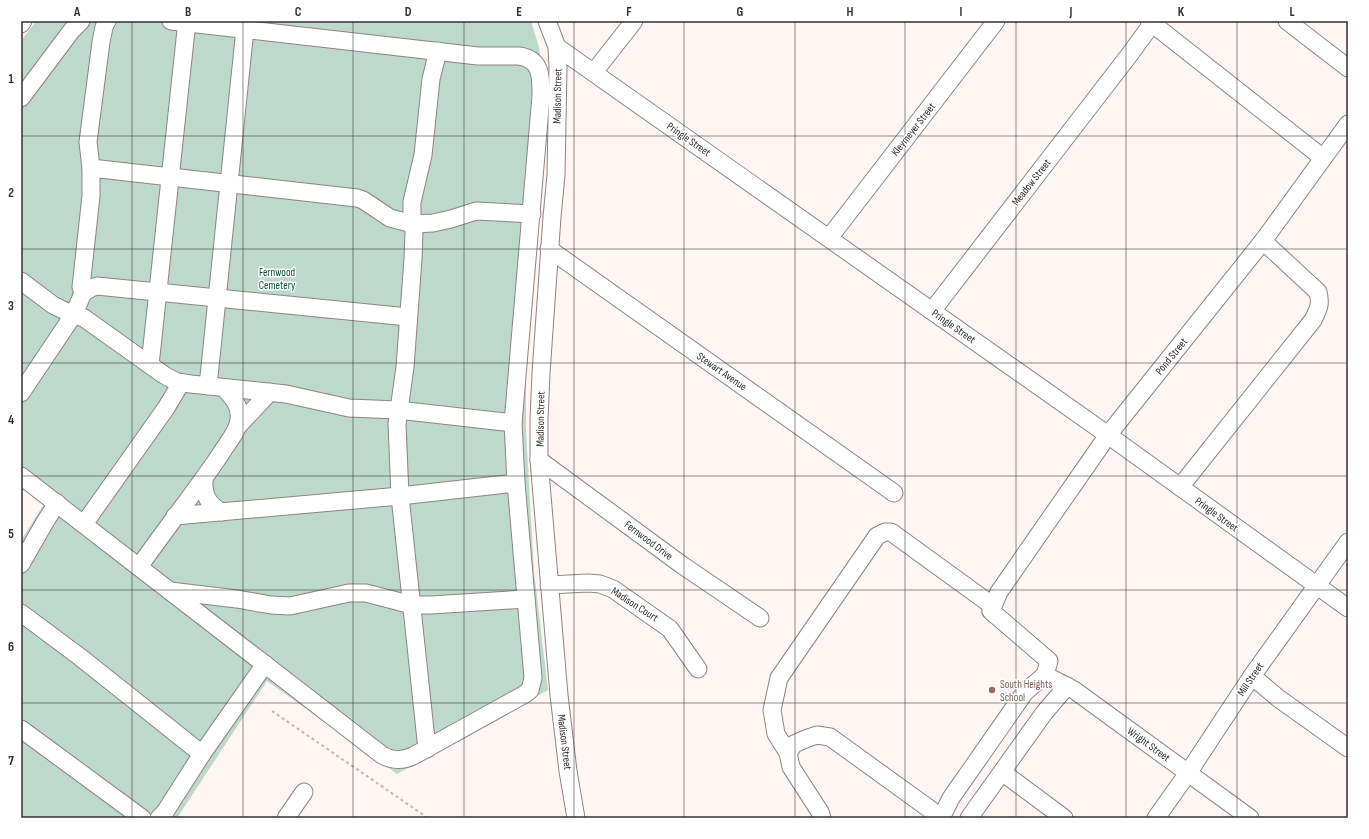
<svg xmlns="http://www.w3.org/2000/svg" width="1369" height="839" viewBox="0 0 1369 839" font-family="'Sofia Sans Condensed',sans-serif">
<rect width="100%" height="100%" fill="#fff6f3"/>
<!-- green -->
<polygon fill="#bdd9cb" points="36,21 531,21 539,47 547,118 526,364 526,431 534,571 548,690 397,774 267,681 177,818 21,818 21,540 44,504 21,487 21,41"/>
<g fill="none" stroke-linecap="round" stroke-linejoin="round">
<!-- minor casing -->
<g stroke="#8e8481" stroke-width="19">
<g id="minor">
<polyline points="547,21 557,47 558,68 556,175 552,217 541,373 539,419 539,460 559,695 568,771 576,818"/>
<polyline points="1149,21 1323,158"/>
<polyline points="1287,21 1348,68"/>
<polyline points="21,24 23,21"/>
<polyline points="557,47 1108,435 1348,608"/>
<polyline points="594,72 634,21"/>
<polyline points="21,98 72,30 81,21"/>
<polyline points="91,168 357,198 363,200 390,218 413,224 433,223 451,219 476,211 532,214"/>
<polyline points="829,238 996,21"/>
<polyline points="549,249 894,493"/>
<polyline points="21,281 53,305 65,311 84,318 164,375 177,382 191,384 286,394 349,408 398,410 513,423"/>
<polyline points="83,293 81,287 91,196 91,168 88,142 101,42 104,27 107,21"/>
<polyline points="932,311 1130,54 1154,21"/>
<polyline points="150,365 187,21"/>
<polyline points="208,386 245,29"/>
<polyline points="21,393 74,314 83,293 91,288 97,286 408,317"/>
<polyline points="238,426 270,392"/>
<polyline points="539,460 682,565 760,618"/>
<path d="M21,476L382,755C393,761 402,761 413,756L525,694L530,690L533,678L516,483L513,423L541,96C541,78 542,59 519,56H478L171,21"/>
<path d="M204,479C203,495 208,505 222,512"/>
<path d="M1180,487L1313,320C1319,308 1321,304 1318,292L1263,241"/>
<polyline points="175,516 400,496 516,483"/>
<polyline points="84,524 166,408 181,383"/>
<polyline points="21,564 45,522 57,503"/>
<path d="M139,567C166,528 196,491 222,452C228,442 238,431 239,420C241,406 233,398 224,388"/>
<polyline points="549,585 588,583 600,584 613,589 670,629 698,669"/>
<polyline points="170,591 237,599 271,605 290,606 349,593 366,593 412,605 431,605 526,599"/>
<polyline points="21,613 80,657 202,754"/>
<polyline points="1045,675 1074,690 1250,818"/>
<polyline points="1252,676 1278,698 1348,748"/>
<polyline points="21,729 142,818"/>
<polyline points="427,749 400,496 397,424 405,367 413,259 414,232 412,217 412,202 423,155 431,79 438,51"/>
<polyline points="788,753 776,734 772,710 779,678 877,536 885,532 891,532 993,606"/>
<polyline points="1002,772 1064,818"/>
<polyline points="159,818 165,812 202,754 265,664"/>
<polyline points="286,818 304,792"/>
<polyline points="822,818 820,812 791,767 788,753 794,744 808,738 817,735 830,737 931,810 934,818"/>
<polyline points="941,818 951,798 1025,692 1045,675 1049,661 991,611 999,592 1108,435 1263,241 1348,124"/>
<polyline points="969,818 1044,713 1067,686"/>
<polyline points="1156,818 1188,773 1252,676 1348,542"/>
</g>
</g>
<!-- path -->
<polyline stroke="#bfb7b5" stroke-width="2" stroke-dasharray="3 3" stroke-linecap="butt" points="272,711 428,818"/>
<!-- minor -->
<use href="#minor" stroke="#fff" stroke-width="17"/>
</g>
<!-- grid -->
<path fill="none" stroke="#342f2e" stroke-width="1" stroke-opacity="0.55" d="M132,21V818M243,21V818M353,21V818M464,21V818M574,21V818M684,21V818M795,21V818M905,21V818M1016,21V818M1126,21V818M1237,21V818M21,136H1348M21,249H1348M21,363H1348M21,476H1348M21,590H1348M21,703H1348"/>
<!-- markers -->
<circle fill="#8d6e63" stroke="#fff" stroke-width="1.5" cx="992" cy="690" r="4"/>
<g text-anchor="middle" stroke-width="3" stroke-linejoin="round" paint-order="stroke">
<!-- street labels -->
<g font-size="11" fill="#342f2e" stroke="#fff">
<text transform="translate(557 96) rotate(-89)" y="4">Madison Street</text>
<text transform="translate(913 129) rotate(-52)" y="4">Kleymeyer Street</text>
<text transform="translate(689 139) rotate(35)" y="4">Pringle Street</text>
<text transform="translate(1031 182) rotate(-52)" y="4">Meadow Street</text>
<text transform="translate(954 326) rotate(35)" y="4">Pringle Street</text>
<text transform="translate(1171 356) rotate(-51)" y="4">Pond Street</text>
<text transform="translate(722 371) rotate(35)" y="4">Stewart Avenue</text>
<text transform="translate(540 419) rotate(-89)" y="4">Madison Street</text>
<text transform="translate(1217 514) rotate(36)" y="4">Pringle Street</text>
<text transform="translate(649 540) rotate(37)" y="4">Fernwood Drive</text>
<text transform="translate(635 604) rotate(33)" y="4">Madison Court</text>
<text transform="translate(1250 679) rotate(-56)" y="4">Mill Street</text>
<text transform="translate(565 742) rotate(83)" y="4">Madison Street</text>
<text transform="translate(1149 744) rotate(36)" y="4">Wright Street</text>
</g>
<!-- park labels -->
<g font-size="11" fill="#0b4d36" stroke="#fff">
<text x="277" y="276">Fernwood<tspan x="277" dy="13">Cemetery</tspan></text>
</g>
<!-- education labels -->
<g font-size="11" fill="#785e54" stroke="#fff" text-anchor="start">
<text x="1000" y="688">South Heights<tspan x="1000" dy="13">School</tspan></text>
</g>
</g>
<!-- border -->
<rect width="1369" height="839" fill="none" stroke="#ffffff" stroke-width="44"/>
<rect x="22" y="22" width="1325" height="795" fill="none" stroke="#342f2e" stroke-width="1.5"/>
<g font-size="13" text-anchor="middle" font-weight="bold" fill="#342f2e">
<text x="77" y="16">A</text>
<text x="188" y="16">B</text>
<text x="298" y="16">C</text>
<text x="408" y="16">D</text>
<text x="519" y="16">E</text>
<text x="629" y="16">F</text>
<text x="740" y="16">G</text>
<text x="850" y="16">H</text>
<text x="961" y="16">I</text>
<text x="1071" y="16">J</text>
<text x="1181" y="16">K</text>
<text x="1292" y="16">L</text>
<text x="11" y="83">1</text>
<text x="11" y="197">2</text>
<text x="11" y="310">3</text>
<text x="11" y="424">4</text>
<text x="11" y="538">5</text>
<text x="11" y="651">6</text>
<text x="11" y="765">7</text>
</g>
</svg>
